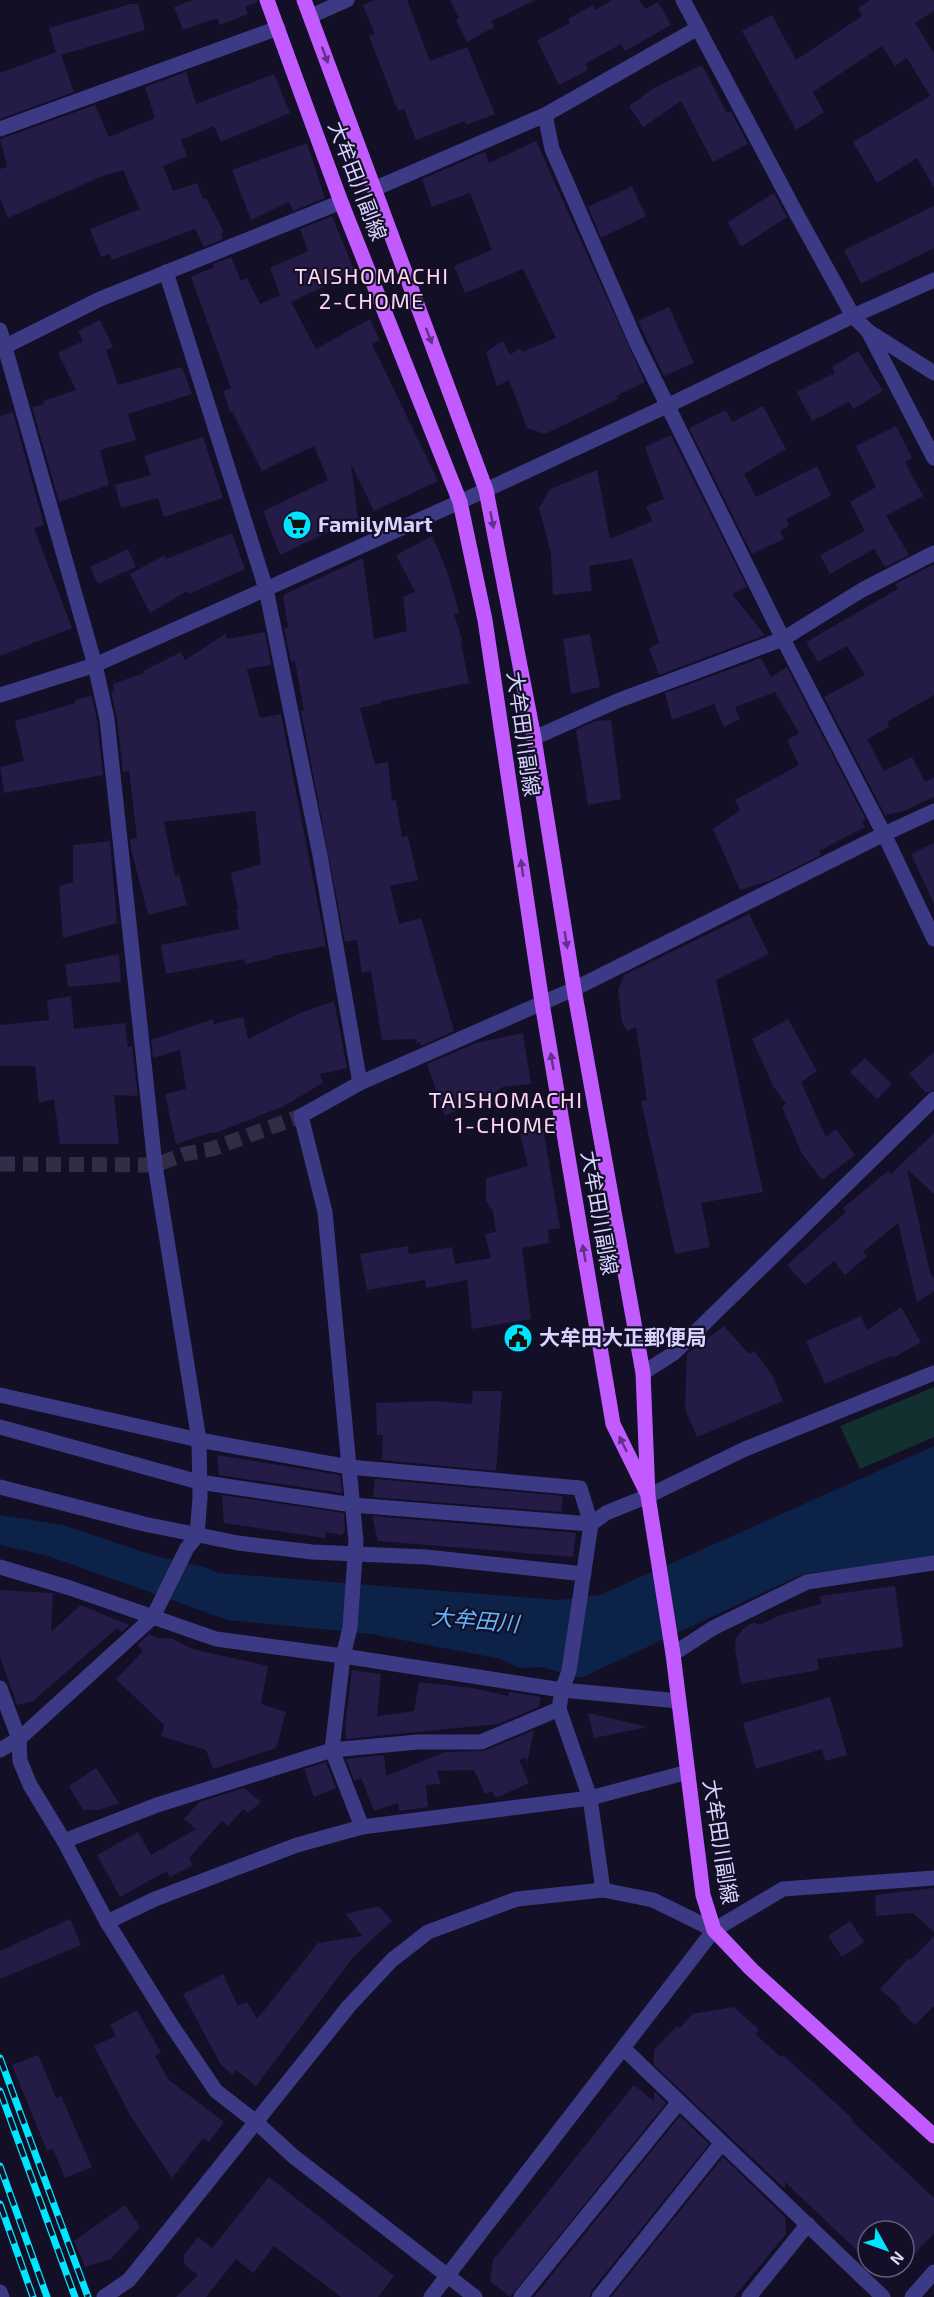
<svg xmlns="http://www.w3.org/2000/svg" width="934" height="2297" viewBox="0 0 934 2297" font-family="'Exo 2','Noto Sans JP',sans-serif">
<rect width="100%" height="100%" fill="#130f26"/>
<!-- green -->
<polygon fill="#12302f" points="934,1387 934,1437 860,1469 840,1426"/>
<!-- water -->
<polygon fill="#0c2248" points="934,1446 934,1558 803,1574 581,1678 541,1667 519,1668 501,1659 371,1634 228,1620 48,1556 0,1545 0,1515 63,1525 152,1555 207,1568 219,1573 558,1600 600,1595"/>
<!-- building -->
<g fill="#241b47">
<polygon points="193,0 257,0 258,2 245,7 248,14 220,25 217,18 183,30 174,7"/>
<polygon points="375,0 407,0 430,61 467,47 495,114 466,125 465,121 416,140 404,109 398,111 369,36 375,34 363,5"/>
<polygon points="450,0 536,0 491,21 494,27 467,42 456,20 459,18"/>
<polygon points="612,0 639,0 645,9 658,2 671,25 625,51 621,44 585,64 588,70 559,85 537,40 570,23 568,19 593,5 595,10"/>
<polygon points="870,0 934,0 934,11 915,23 934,53 934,188 917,158 877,183 853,142 930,96 907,58 895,66 882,46 813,92 824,112 796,130 742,31 772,15 796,60 862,16 858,8"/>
<polygon points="130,4 138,4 145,30 61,55 74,92 0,119 0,73 56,52 49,28"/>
<polygon points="702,65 727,113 731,111 748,144 713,162 681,101 643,127 629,106 654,88"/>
<polygon points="186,72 196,104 274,74 290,113 221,142 214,126 181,140 187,156 163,166 173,191 197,183 203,199 206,198 224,232 221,234 223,239 204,247 195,229 112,260 110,254 101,257 90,229 140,209 123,170 100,177 8,218 0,199 0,169 7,167 0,139 95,105 109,137 155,118 145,87"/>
<polygon points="536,141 645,382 616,396 618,399 545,434 527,428 509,380 497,386 486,352 503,341 510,355 520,348 522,352 556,338 523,269 465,293 454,266 492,250 470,193 432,207 422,179 485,152 489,163"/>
<polygon points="307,143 325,198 293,211 289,202 251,220 232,170"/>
<polygon points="632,186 646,216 601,238 588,207"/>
<polygon points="774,193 787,217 741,247 728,222"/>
<polygon points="934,206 934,248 861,284 844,250"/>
<polygon points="332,216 355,272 291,302 316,349 370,319 380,340 372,344 438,481 374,511 351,464 358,518 280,555 263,511 328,480 314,446 262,471 232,411 230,412 223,391 231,388 191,277 214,267 213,264 231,257 241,281 247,278 260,304 280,295 270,268 308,251 300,229"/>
<polygon points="669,307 694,363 664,376 638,321"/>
<polygon points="100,320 113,347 106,350 118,385 182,367 192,394 128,414 136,440 100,450 109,485 59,502 32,407 44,404 43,401 76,390 58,353 83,341 78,331"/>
<polygon points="858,351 883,391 853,409 849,402 812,421 797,392 835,373 832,367"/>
<polygon points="763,406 786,449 744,474 756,497 817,466 831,496 786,519 789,526 780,531 784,539 752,554 689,428 726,410 732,422"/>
<polygon points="13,412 44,525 34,528 72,628 0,656 0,416"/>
<polygon points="896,426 912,458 905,462 923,496 886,516 909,555 885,567 874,549 830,574 820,555 865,531 850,502 876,487 856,446"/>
<polygon points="671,435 747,587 732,594 765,635 659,675 649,648 659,643 632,559 589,566 592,591 553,595 551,554 539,508 550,489 597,470 610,539 652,521 646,506 664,499 645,447"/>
<polygon points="203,437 223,498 164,517 158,498 121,508 115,485 151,475 144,456"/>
<polygon points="232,533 245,569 189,594 187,591 150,613 130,574 165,555 166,559"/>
<polygon points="432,536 447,571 459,613 454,614 463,643 461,643 469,683 382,701 382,703 360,708 375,764 388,762 392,801 396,800 402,837 408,836 418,880 390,886 399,924 421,918 454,1031 421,1046 420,1042 417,1044 416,1039 382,1040 371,971 362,973 357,940 345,942 301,711 304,711 295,661 291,662 284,628 288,627 283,595 363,558 374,639 407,631 403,597 415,592 396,555"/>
<polygon points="128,549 136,567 98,584 90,567"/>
<polygon points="934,564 934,695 887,722 889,727 867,739 884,771 912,757 925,782 934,777 934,797 904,811 885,815 824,697 865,675 847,646 818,662 806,642 898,589 895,584"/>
<polygon points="265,632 271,665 247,669 260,718 281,714 326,946 272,956 272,958 245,964 244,959 166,974 161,945 239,929 236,910 238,909 231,873 261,864 255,811 164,822 175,876 179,875 187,905 148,915 131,849 130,839 137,838 129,771 123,772 117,718 111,692 114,692 113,684 144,673 143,671 181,652 185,660 225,634 227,639"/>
<polygon points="590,634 600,687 571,694 563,639"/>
<polygon points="761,658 771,677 787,667 866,820 862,821 865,827 819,851 821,855 769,881 740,890 713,829 740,810 735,800 799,765 787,740 799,733 775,692 735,707 740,719 724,727 714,704 672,720 665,693"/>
<polygon points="92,696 97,721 103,775 4,793 0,767 24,761 15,721 75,703 75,700"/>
<polygon points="611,720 621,799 588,805 576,730 595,721"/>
<polygon points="110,841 117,923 63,938 59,886 73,882 73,845"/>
<polygon points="934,843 934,904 911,854"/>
<polygon points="749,914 769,954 716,980 763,1192 701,1203 710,1247 675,1254 641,1101 647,1100 636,1027 627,1031 622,1022 618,990 624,975"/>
<polygon points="119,954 121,982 68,987 65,965"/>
<polygon points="71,996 74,1029 125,1023 128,1047 132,1046 138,1096 114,1095 119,1144 60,1144 54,1099 39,1103 35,1066 0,1066 0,1025 49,1020 47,1000"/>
<polygon points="334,1001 347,1068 320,1074 323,1083 284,1106 213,1134 212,1132 176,1144 165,1094 186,1089 180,1050 153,1058 151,1040 213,1019 214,1024 243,1017 248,1039 300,1013"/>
<polygon points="788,1019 817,1071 801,1082 826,1137 836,1129 855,1155 822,1180 802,1154 782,1107 786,1104 773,1086 752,1039"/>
<polygon points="523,1033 531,1084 503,1087 480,1102 478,1099 445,1116 427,1064 476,1043"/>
<polygon points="934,1052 934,1090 926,1093 909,1074"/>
<polygon points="865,1058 892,1084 877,1099 850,1072"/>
<polygon points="543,1128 560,1228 548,1230 549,1243 522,1248 531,1319 472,1329 467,1280 426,1288 425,1280 367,1290 360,1254 408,1246 409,1254 452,1247 455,1264 491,1258 485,1234 496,1232 493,1211 486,1201 486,1178 528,1166 520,1134"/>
<polygon points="934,1133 934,1194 907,1169 930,1273 934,1279 934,1291 917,1302 898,1223 863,1252 867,1256 845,1275 834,1261 805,1285 787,1265 846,1212 843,1208 888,1171 891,1174"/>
<polygon points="901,1307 921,1342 893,1358 891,1356 825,1384 806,1341 861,1316 867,1330"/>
<polygon points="724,1326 749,1354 754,1351 772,1375 783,1401 697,1437 685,1409 687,1354"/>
<polygon points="473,1391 502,1391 496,1471 382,1460 383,1435 377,1435 376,1403 435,1401 472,1404"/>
<polygon points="217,1455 340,1475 342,1493 219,1475"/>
<polygon points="375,1479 563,1496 561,1512 373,1497"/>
<polygon points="222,1495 344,1513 345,1531 342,1535 326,1532 325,1538 224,1523"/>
<polygon points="372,1516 576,1533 573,1557 378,1541"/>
<polygon points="895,1586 903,1647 817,1659 819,1670 741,1684 735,1648 736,1638 743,1629 750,1624 755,1623 760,1625 780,1615 821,1604 820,1596"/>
<polygon points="0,1590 53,1593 51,1632 81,1605 129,1625 122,1632 117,1628 33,1701 17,1705 0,1657"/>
<polygon points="149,1634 157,1638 171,1638 192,1649 268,1666 261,1704 286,1712 276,1748 213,1769 206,1750 161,1736 164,1725 116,1679 143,1651 137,1645"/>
<polygon points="352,1670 381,1674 377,1716 414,1711 419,1682 472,1688 508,1696 509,1692 541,1697 539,1707 498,1724 346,1739 345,1726"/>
<polygon points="830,1697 847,1755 825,1761 822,1749 756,1769 743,1723"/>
<polygon points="588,1713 648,1727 594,1738"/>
<polygon points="534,1730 527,1763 525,1757 519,1760 529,1783 496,1798 492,1791 485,1794 474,1770 437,1771 441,1784 426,1785 428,1807 399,1811 398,1803 374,1811 361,1778 354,1781 346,1759 384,1755 386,1776 445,1752 484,1751"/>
<polygon points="326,1762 336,1788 314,1797 304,1769"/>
<polygon points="96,1768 119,1803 99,1810 83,1810 69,1786"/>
<polygon points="244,1788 261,1802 248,1813 243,1809 228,1826 222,1821 189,1858 193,1865 170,1877 167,1871 120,1897 97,1855 138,1832 151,1855 196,1829 184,1819 199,1802"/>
<polygon points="934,1888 934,1932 913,1913 876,1916 875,1895"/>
<polygon points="379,1906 392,1921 354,1956 256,2086 236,2070 233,2075 221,2065 183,1994 223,1974 238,2006 247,2002 257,2019 318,1943 362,1936 346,1914"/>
<polygon points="70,1919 81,1945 0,1979 0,1951"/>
<polygon points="850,1921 864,1942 842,1957 828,1936"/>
<polygon points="934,1936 934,2006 915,2025 899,2010 901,2008 880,1989 909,1958 911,1960"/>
<polygon points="734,2007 759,2030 755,2034 781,2057 783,2055 853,2119 852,2121 934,2198 934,2233 904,2265 904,2231 868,2231 868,2261 785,2182 785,2189 654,2065 654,2050 677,2026 680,2028 692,2014"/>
<polygon points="137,2010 161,2053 155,2056 169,2080 224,2122 209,2142 203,2138 172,2178 131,2117 94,2046 116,2036 110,2025"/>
<polygon points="38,2055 56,2098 61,2096 92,2167 65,2178 53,2149 47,2151 12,2065"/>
<polygon points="634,2085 654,2101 654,2091 666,2103 510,2297 490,2281 493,2260"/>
<polygon points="680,2116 709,2144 591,2291 589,2297 534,2297"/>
<polygon points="723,2157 785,2217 786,2234 734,2297 611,2297"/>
<polygon points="269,2177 394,2276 378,2297 341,2297 274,2246 253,2273 236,2259 206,2297 176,2297 198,2275 184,2264 184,2255 198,2237 212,2248"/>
<polygon points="125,2205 140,2227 111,2259 85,2267 74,2241"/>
</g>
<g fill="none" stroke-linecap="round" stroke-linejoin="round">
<!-- street-tunnel -->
<polyline stroke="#312d47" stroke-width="15" stroke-dasharray="15 8" stroke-linecap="butt" points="0,1164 155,1165 185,1154 212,1149 301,1116"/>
<!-- street -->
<g stroke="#3d3a85" stroke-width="15">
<polyline points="683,0 795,211 853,316 868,331 934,373"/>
<polyline points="311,16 347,0"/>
<polyline points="545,115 552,149 637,344 783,639 884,834 934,939"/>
<polyline points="0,129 278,28"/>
<polyline points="374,189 545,115 698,28"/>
<polyline points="166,272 266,589 320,855 360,1083"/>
<polyline points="0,330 95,665 107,719 155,1165 199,1440 200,1498 197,1536 187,1548 153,1617 19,1739 0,1750"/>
<polyline points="868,331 934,458"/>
<polyline points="0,349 100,299 341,202"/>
<polyline points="0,695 95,665 266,589 486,490 669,405 853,316 934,280"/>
<polyline points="534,738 617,701 783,639 862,590 934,553"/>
<polyline points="643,1373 674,1353 934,1099"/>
<polyline points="0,1395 199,1440 349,1467 580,1488 591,1524 353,1505 199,1482 0,1427"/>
<polyline points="0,1487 144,1524 238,1543 312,1552 426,1557 584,1574"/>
<polyline points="0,1567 70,1588 216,1639 343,1656 562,1690 679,1701"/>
<polyline points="673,1654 713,1628 807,1582 934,1563"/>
<polyline points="0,1688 19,1739 20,1761 30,1785 64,1841 107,1922 170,2023 216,2091 256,2122 293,2156 475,2297"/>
<polyline points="559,1709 590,1798 603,1890"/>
<polyline points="362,1827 332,1750 343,1656 350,1628 356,1541 325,1212 301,1116 360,1083 574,989 884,834 934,811"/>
<polyline points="64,1841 157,1805 332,1750 418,1742 481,1742 559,1709 562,1690 569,1671 591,1524 606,1513 648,1496 745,1449 934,1373"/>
<polyline points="107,1922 155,1899 297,1845 362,1827 590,1798 688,1772"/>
<polyline points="624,2049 883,2297"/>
<polyline points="0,2292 2,2297"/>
<polyline points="104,2297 129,2280 349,2006 392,1960 428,1932 517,1899 603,1890 653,1900 714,1930"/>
<polyline points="431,2297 714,1930 783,1889 934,1878"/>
<polyline points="521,2297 679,2102"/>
<polyline points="599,2297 721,2144"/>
<polyline points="749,2297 808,2224"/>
<polyline points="912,2297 934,2272"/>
</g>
<!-- primary -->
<g stroke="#c25bff" stroke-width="15">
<polyline points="267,0 341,202 460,502 485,620 542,1003 613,1424 646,1491"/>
<polyline points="304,0 486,490 534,738 574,989 643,1373 648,1496 673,1654 703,1895 714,1930 751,1969 934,2136"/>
</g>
<!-- rail casing -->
<g stroke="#00e5ff" stroke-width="7">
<g id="rail">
<polyline points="0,2058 88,2297"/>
<polyline points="0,2091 75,2297"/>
<polyline points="0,2166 47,2297"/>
<polyline points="0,2204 33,2297"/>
</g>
</g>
<!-- rail -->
<use href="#rail" stroke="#130f26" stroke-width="4.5" stroke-dasharray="14" stroke-linecap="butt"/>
</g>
<!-- one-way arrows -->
<defs><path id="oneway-solid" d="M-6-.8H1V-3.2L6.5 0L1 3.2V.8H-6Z" transform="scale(1.5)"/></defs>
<g fill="#623188">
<use href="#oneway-solid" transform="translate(325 55) rotate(70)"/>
<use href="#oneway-solid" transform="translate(429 336) rotate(69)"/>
<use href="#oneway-solid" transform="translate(492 520) rotate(79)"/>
<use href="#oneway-solid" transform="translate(522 868) rotate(-98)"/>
<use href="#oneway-solid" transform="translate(566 940) rotate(81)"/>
<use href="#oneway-solid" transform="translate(552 1061) rotate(-100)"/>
<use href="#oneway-solid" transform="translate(584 1253) rotate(-100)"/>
<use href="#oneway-solid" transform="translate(623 1444) rotate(-116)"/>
</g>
<!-- icons -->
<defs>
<g id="supermarket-disc" transform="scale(1.5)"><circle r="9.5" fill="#00e5ff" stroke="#130f26"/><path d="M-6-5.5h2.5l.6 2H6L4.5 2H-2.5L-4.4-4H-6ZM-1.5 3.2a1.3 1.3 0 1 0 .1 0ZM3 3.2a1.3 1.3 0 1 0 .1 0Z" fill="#111"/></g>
<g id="civic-disc" transform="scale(1.5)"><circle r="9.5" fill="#00e5ff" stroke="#130f26"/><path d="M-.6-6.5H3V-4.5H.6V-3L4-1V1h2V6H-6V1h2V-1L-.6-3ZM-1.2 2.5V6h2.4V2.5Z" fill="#111"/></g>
</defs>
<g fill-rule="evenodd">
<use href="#supermarket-disc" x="297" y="525"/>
<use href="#civic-disc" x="518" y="1338"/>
</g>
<g text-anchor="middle" stroke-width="4.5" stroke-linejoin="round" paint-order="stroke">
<!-- street labels -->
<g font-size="21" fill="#d9d4ff" stroke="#130f26">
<text transform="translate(357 181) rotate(69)" y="7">大牟田川副線</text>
<text transform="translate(523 734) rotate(82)" y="7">大牟田川副線</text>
<text transform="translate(599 1213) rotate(80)" y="7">大牟田川副線</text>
<text transform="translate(720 1842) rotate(81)" y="7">大牟田川副線</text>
</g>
<!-- poi labels -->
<g font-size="21" font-weight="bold" fill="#d9d4ff" stroke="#130f26" text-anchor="start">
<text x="318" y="532">FamilyMart</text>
<text x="539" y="1345">大牟田大正郵便局</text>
</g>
<!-- neighbourhood labels -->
<g font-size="22" letter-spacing="1.5" fill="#ffd6f0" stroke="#130f26">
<text x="372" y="284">TAISHOMACHI<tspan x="372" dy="25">2-CHOME</tspan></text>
<text x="506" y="1108">TAISHOMACHI<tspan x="506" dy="25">1-CHOME</tspan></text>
</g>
<!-- water labels -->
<g font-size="22" font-style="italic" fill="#62b6ff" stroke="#130f26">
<text transform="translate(475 1620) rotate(5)" y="8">大牟田川</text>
</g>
</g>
<!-- north arrow -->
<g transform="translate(886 2249) rotate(130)"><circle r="28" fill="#130f26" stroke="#625e7d" stroke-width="1.5"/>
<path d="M0-4.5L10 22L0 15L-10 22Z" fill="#00e5ff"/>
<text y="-9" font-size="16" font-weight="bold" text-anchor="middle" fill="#d9d4ff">N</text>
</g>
</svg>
